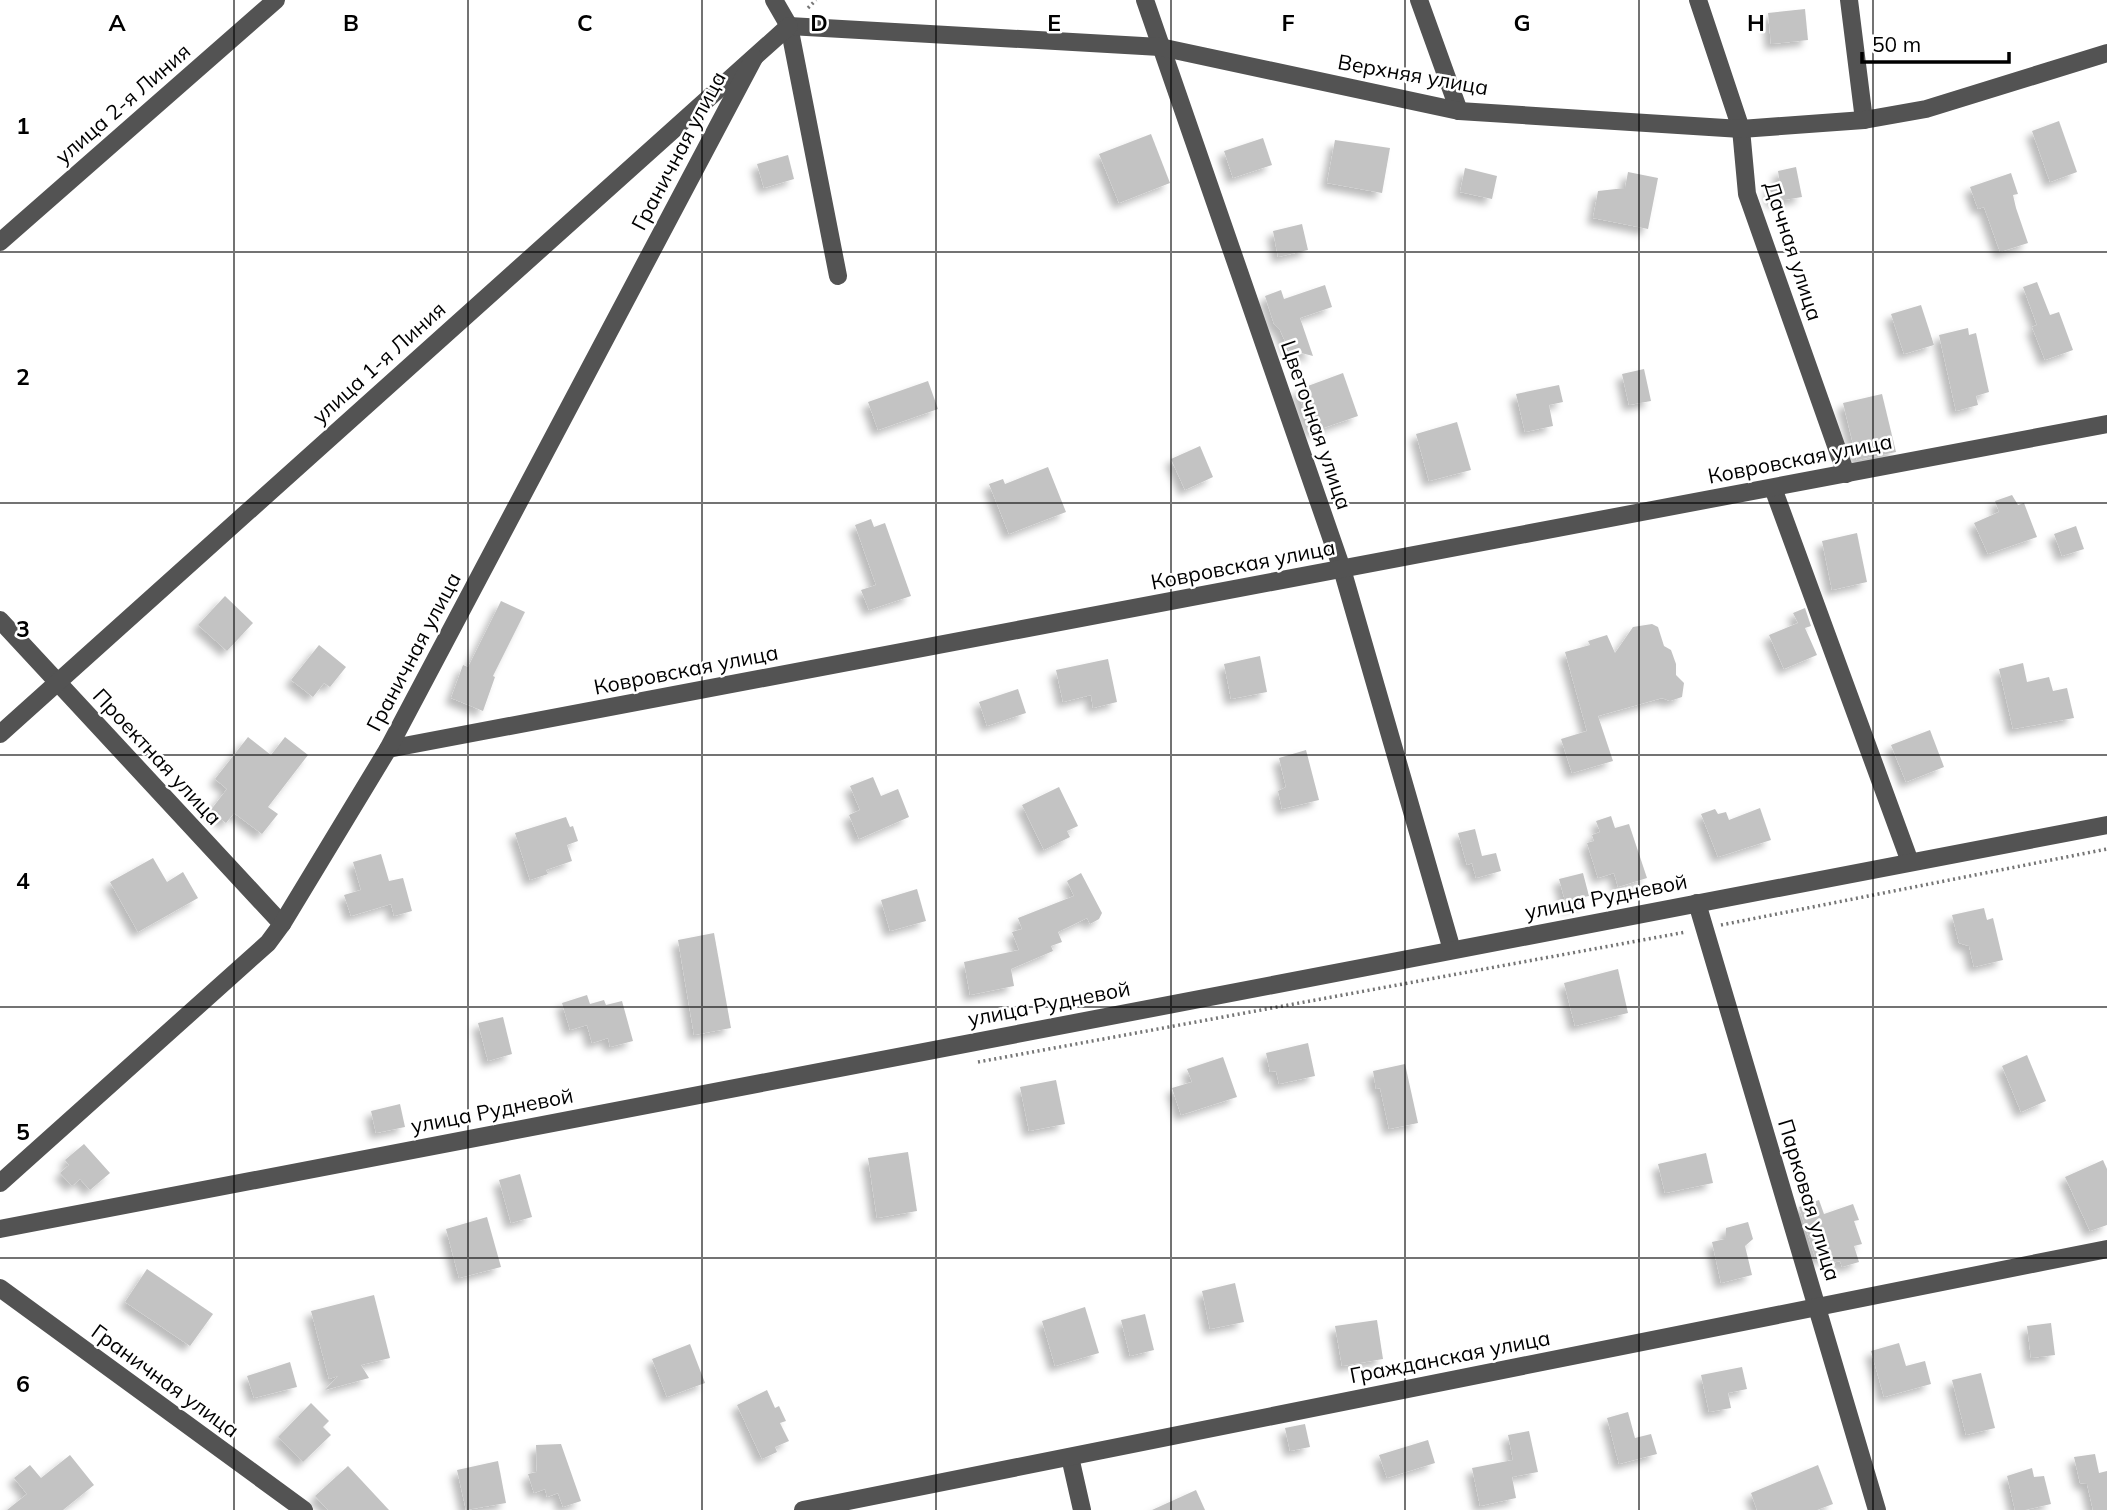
<svg xmlns="http://www.w3.org/2000/svg" width="2107" height="1510" viewBox="0 0 2107 1510" font-family="Mulish,sans-serif">
<defs>
<filter id="shadow"><feDropShadow dx="-6" dy="6" stdDeviation="3.5" flood-color="#0004"/></filter>
</defs>
<rect width="100%" height="100%" fill="#fff"/>
<!-- building -->
<g fill="#c3c3c3" filter="url(#shadow)">
<polygon points="1805,9 1808,40 1771,44 1768,13"/>
<polygon points="2059,121 2077,172 2050,182 2032,131"/>
<polygon points="1151,134 1170,183 1119,203 1099,154"/>
<polygon points="1263,138 1272,165 1233,178 1224,151"/>
<polygon points="1335,140 1390,148 1382,193 1327,183"/>
<polygon points="788,155 794,179 764,188 757,164"/>
<polygon points="1796,167 1802,197 1772,202 1769,186 1780,184 1778,171"/>
<polygon points="1465,168 1497,176 1492,199 1460,192"/>
<polygon points="1628,172 1658,178 1648,229 1593,218 1598,191 1625,188"/>
<polygon points="2011,173 2018,194 2013,195 2016,208 2028,243 2000,252 1984,207 1978,209 1970,187"/>
<polygon points="1302,224 1308,250 1278,257 1273,231"/>
<polygon points="2037,282 2050,315 2059,312 2073,350 2045,360 2032,327 2037,325 2023,287"/>
<polygon points="1325,285 1332,307 1300,318 1313,356 1289,350 1280,330 1274,324 1265,296 1281,290 1284,299"/>
<polygon points="1921,305 1934,345 1904,354 1891,314"/>
<polygon points="1968,328 1969,335 1976,333 1989,392 1976,396 1978,405 1956,411 1939,335"/>
<polygon points="1644,369 1651,401 1629,405 1622,374"/>
<polygon points="1343,373 1358,416 1312,432 1297,390"/>
<polygon points="928,381 938,409 878,430 868,402"/>
<polygon points="1559,385 1563,402 1549,405 1553,426 1525,432 1516,394"/>
<polygon points="1882,394 1896,452 1857,460 1843,403"/>
<polygon points="1457,422 1471,470 1429,481 1416,434"/>
<polygon points="1200,446 1213,477 1185,490 1171,459"/>
<polygon points="1048,467 1066,512 1009,534 989,484 1003,479 1005,484"/>
<polygon points="2012,495 2018,505 2024,503 2037,537 1988,554 1974,523 1999,512 1995,501"/>
<polygon points="871,519 874,527 885,523 911,596 869,610 861,590 876,585 855,525"/>
<polygon points="2076,526 2084,549 2062,556 2054,534"/>
<polygon points="1857,533 1867,582 1832,590 1822,541"/>
<polygon points="225,596 253,623 227,651 198,625"/>
<polygon points="501,601 525,612 493,676 495,677 483,711 451,698 463,665 468,667"/>
<polygon points="1805,608 1811,626 1805,628 1817,655 1784,669 1769,635 1798,623 1793,613"/>
<polygon points="1652,624 1658,627 1664,646 1671,650 1676,664 1676,675 1684,683 1682,697 1670,701 1662,698 1598,716 1613,761 1572,773 1561,739 1587,731 1565,652 1590,645 1588,641 1607,635 1615,653 1633,627"/>
<polygon points="319,645 346,667 330,687 324,683 313,697 291,680"/>
<polygon points="1260,656 1267,692 1231,699 1224,664"/>
<polygon points="1108,659 1117,702 1093,708 1091,695 1063,702 1056,670"/>
<polygon points="2023,663 2027,682 2049,677 2053,691 2067,688 2074,718 2013,729 1999,669"/>
<polygon points="1018,689 1026,713 987,726 979,702"/>
<polygon points="1930,730 1944,767 1906,782 1891,745"/>
<polygon points="248,737 271,755 285,737 308,755 268,807 278,814 262,834 234,813 226,823 210,811 227,789 215,779"/>
<polygon points="1306,750 1319,800 1282,809 1278,791 1286,787 1279,758"/>
<polygon points="873,777 881,796 898,789 909,817 859,839 849,815 860,810 850,786"/>
<polygon points="1059,787 1078,826 1067,831 1070,837 1044,850 1022,805"/>
<polygon points="1760,808 1771,840 1718,857 1701,814 1715,809 1718,814 1726,812 1729,820"/>
<polygon points="1611,816 1615,828 1629,824 1647,878 1618,887 1614,873 1598,878 1587,843 1594,841 1592,835 1600,832 1596,821"/>
<polygon points="566,817 570,827 573,826 578,841 567,845 572,861 546,870 548,874 530,880 515,833"/>
<polygon points="1475,829 1482,856 1496,853 1501,871 1476,878 1472,863 1467,865 1458,833"/>
<polygon points="381,854 389,881 403,878 412,911 394,916 391,904 351,916 344,895 361,890 353,862"/>
<polygon points="153,858 167,882 183,872 198,898 138,932 110,882"/>
<polygon points="1081,873 1102,913 1099,919 1090,924 1087,918 1058,932 1062,942 1051,946 1053,951 1011,969 1014,986 970,995 964,962 1019,950 1012,932 1022,929 1018,918 1074,896 1067,881"/>
<polygon points="1583,873 1589,896 1584,897 1585,903 1567,908 1559,879"/>
<polygon points="917,889 926,921 890,931 881,900"/>
<polygon points="1984,908 1987,920 1993,918 2003,960 1974,967 1969,946 1959,943 1952,915"/>
<polygon points="714,933 731,1028 694,1035 678,940"/>
<polygon points="1618,969 1628,1013 1575,1026 1564,983"/>
<polygon points="587,995 590,1004 604,1000 606,1005 622,1001 633,1041 610,1047 608,1038 592,1043 587,1025 570,1030 562,1003"/>
<polygon points="503,1017 512,1054 488,1061 478,1023"/>
<polygon points="1308,1043 1315,1076 1279,1084 1276,1071 1270,1072 1266,1053"/>
<polygon points="2027,1055 2046,1101 2021,1112 2002,1066"/>
<polygon points="1223,1057 1237,1097 1181,1115 1172,1088 1192,1082 1187,1069"/>
<polygon points="1405,1064 1418,1123 1389,1129 1380,1088 1376,1089 1373,1071"/>
<polygon points="1056,1080 1065,1124 1029,1131 1020,1087"/>
<polygon points="400,1104 405,1127 376,1133 371,1111"/>
<polygon points="84,1144 110,1173 90,1190 80,1179 72,1186 60,1173 69,1165 65,1160"/>
<polygon points="908,1152 917,1211 877,1218 868,1158"/>
<polygon points="1706,1153 1713,1183 1665,1193 1658,1164"/>
<polygon points="2103,1160 2107,1169 2107,1225 2090,1231 2065,1177"/>
<polygon points="520,1174 532,1217 511,1223 499,1180"/>
<polygon points="1819,1200 1824,1214 1853,1204 1859,1220 1854,1221 1862,1244 1854,1246 1859,1262 1842,1267 1840,1261 1832,1263 1830,1256 1816,1260 1799,1207"/>
<polygon points="487,1217 501,1267 459,1278 446,1229"/>
<polygon points="1748,1222 1753,1239 1745,1246 1752,1275 1721,1283 1712,1242 1725,1239 1726,1228"/>
<polygon points="147,1269 213,1314 190,1346 125,1302"/>
<polygon points="1235,1283 1244,1322 1210,1329 1202,1291"/>
<polygon points="374,1295 390,1358 361,1365 369,1378 325,1390 338,1376 329,1379 311,1311"/>
<polygon points="1085,1307 1099,1353 1055,1366 1042,1321"/>
<polygon points="1145,1314 1154,1350 1130,1356 1121,1320"/>
<polygon points="1377,1320 1383,1359 1342,1366 1335,1326"/>
<polygon points="2051,1323 2055,1355 2031,1358 2027,1326"/>
<polygon points="1899,1343 1906,1366 1925,1361 1931,1384 1884,1397 1871,1351"/>
<polygon points="690,1344 705,1383 667,1397 652,1359"/>
<polygon points="290,1362 297,1387 254,1398 247,1376"/>
<polygon points="1742,1367 1747,1389 1728,1393 1731,1408 1709,1412 1701,1375"/>
<polygon points="1981,1373 1995,1428 1966,1435 1952,1380"/>
<polygon points="767,1390 775,1408 779,1406 786,1421 780,1423 789,1441 775,1447 777,1452 762,1459 737,1405"/>
<polygon points="311,1403 329,1421 323,1427 331,1435 303,1462 278,1437"/>
<polygon points="1628,1412 1635,1438 1651,1434 1657,1454 1619,1464 1607,1418"/>
<polygon points="1305,1424 1310,1447 1290,1451 1285,1428"/>
<polygon points="1529,1431 1538,1472 1512,1477 1516,1498 1480,1506 1472,1468 1513,1460 1508,1435"/>
<polygon points="1428,1440 1435,1463 1387,1478 1379,1455"/>
<polygon points="561,1444 581,1501 563,1507 558,1493 547,1497 545,1489 534,1493 528,1474 537,1472 536,1445"/>
<polygon points="2095,1454 2099,1473 2107,1471 2107,1510 2093,1510 2087,1484 2080,1483 2074,1457"/>
<polygon points="70,1455 94,1485 63,1510 7,1510 27,1494 14,1478 30,1465 41,1478"/>
<polygon points="498,1461 506,1503 466,1510 457,1470"/>
<polygon points="1818,1465 1833,1504 1817,1510 1757,1510 1751,1493"/>
<polygon points="348,1466 389,1510 328,1510 315,1496"/>
<polygon points="2032,1468 2034,1477 2044,1476 2051,1504 2025,1510 2015,1510 2007,1476"/>
<polygon points="1196,1490 1205,1510 1152,1510"/>
</g>
<g fill="none" stroke-linecap="round" stroke-linejoin="round">
<!-- path -->
<g stroke="#757575" stroke-width="3.5" stroke-dasharray="2 3.5" stroke-linecap="butt">
<polyline points="808,8 816,0"/>
<polyline points="1721,925 2107,849"/>
<polyline points="978,1062 1686,932"/>
</g>
<!-- minor -->
<g stroke="#535353" stroke-width="18">
<polyline points="774,0 789,26 838,276"/>
<polyline points="1145,0 1342,569 1452,950"/>
<polyline points="1419,0 1459,111"/>
<polyline points="1698,0 1741,129 1747,194 1846,474"/>
<polyline points="1849,0 1864,120"/>
<polyline points="789,26 1160,47 1459,111 1741,129 1864,120 1926,109 2107,53"/>
<polyline points="0,242 276,0"/>
<polyline points="1773,488 1910,862"/>
<polyline points="0,620 282,924"/>
<polyline points="0,734 789,26"/>
<polyline points="388,749 2107,424"/>
<polyline points="1697,903 1877,1510"/>
<polyline points="0,1183 268,943 282,924 388,749 754,58"/>
<polyline points="0,1229 2107,825"/>
<polyline points="0,1288 304,1510"/>
<polyline points="1070,1457 1082,1510"/>
<polyline points="803,1510 2107,1249"/>
</g>
</g>
<!-- grid -->
<path fill="none" stroke="#000" stroke-width="2" stroke-opacity="0.55" d="M234,0V1510M468,0V1510M702,0V1510M936,0V1510M1171,0V1510M1405,0V1510M1639,0V1510M1873,0V1510M0,252H2107M0,503H2107M0,755H2107M0,1007H2107M0,1258H2107"/>
<g text-anchor="middle" stroke-width="5" stroke-linejoin="round" paint-order="stroke">
<!-- street labels -->
<g font-size="21" fill="#000" stroke="#fff">
<text transform="translate(1413 75) rotate(10)" y="7">Верхняя улица</text>
<text transform="translate(123 104) rotate(-41)" y="7">улица 2-я Линия</text>
<text transform="translate(679 151) rotate(-62)" y="7">Граничная улица</text>
<text transform="translate(1793 251) rotate(72)" y="7">Дачная улица</text>
<text transform="translate(379 363) rotate(-42)" y="7">улица 1-я Линия</text>
<text transform="translate(1316 425) rotate(71)" y="7">Цветочная улица</text>
<text transform="translate(1800 459) rotate(-11)" y="7">Ковровская улица</text>
<text transform="translate(1243 565) rotate(-11)" y="7">Ковровская улица</text>
<text transform="translate(414 652) rotate(-62)" y="7">Граничная улица</text>
<text transform="translate(686 670) rotate(-11)" y="7">Ковровская улица</text>
<text transform="translate(157 757) rotate(47)" y="7">Проектная улица</text>
<text transform="translate(1606 897) rotate(-11)" y="7">улица Рудневой</text>
<text transform="translate(1049 1004) rotate(-11)" y="7">улица Рудневой</text>
<text transform="translate(492 1111) rotate(-11)" y="7">улица Рудневой</text>
<text transform="translate(1809 1200) rotate(73)" y="7">Парковая улица</text>
<text transform="translate(1450 1357) rotate(-11)" y="7">Гражданская улица</text>
<text transform="translate(165 1381) rotate(36)" y="7">Граничная улица</text>
</g>
</g>
<g font-size="23" text-anchor="middle" font-weight="bold" fill="#000" stroke="#fff" stroke-width="5" stroke-linejoin="round" paint-order="stroke">
<text x="117" y="31">A</text>
<text x="351" y="31">B</text>
<text x="585" y="31">C</text>
<text x="819" y="31">D</text>
<text x="1054" y="31">E</text>
<text x="1288" y="31">F</text>
<text x="1522" y="31">G</text>
<text x="1756" y="31">H</text>
<text x="23" y="134">1</text>
<text x="23" y="385">2</text>
<text x="23" y="637">3</text>
<text x="23" y="889">4</text>
<text x="23" y="1140">5</text>
<text x="23" y="1392">6</text>
</g>
<!-- scale -->
<path d="M1862 52v10h147v-10" fill="none" stroke="#000000" stroke-width="3.5"/>
<text x="1872" y="52" font-size="21" fill="#000000" stroke="#ffffff" stroke-width="5" paint-order="stroke">50 m</text>
</svg>
